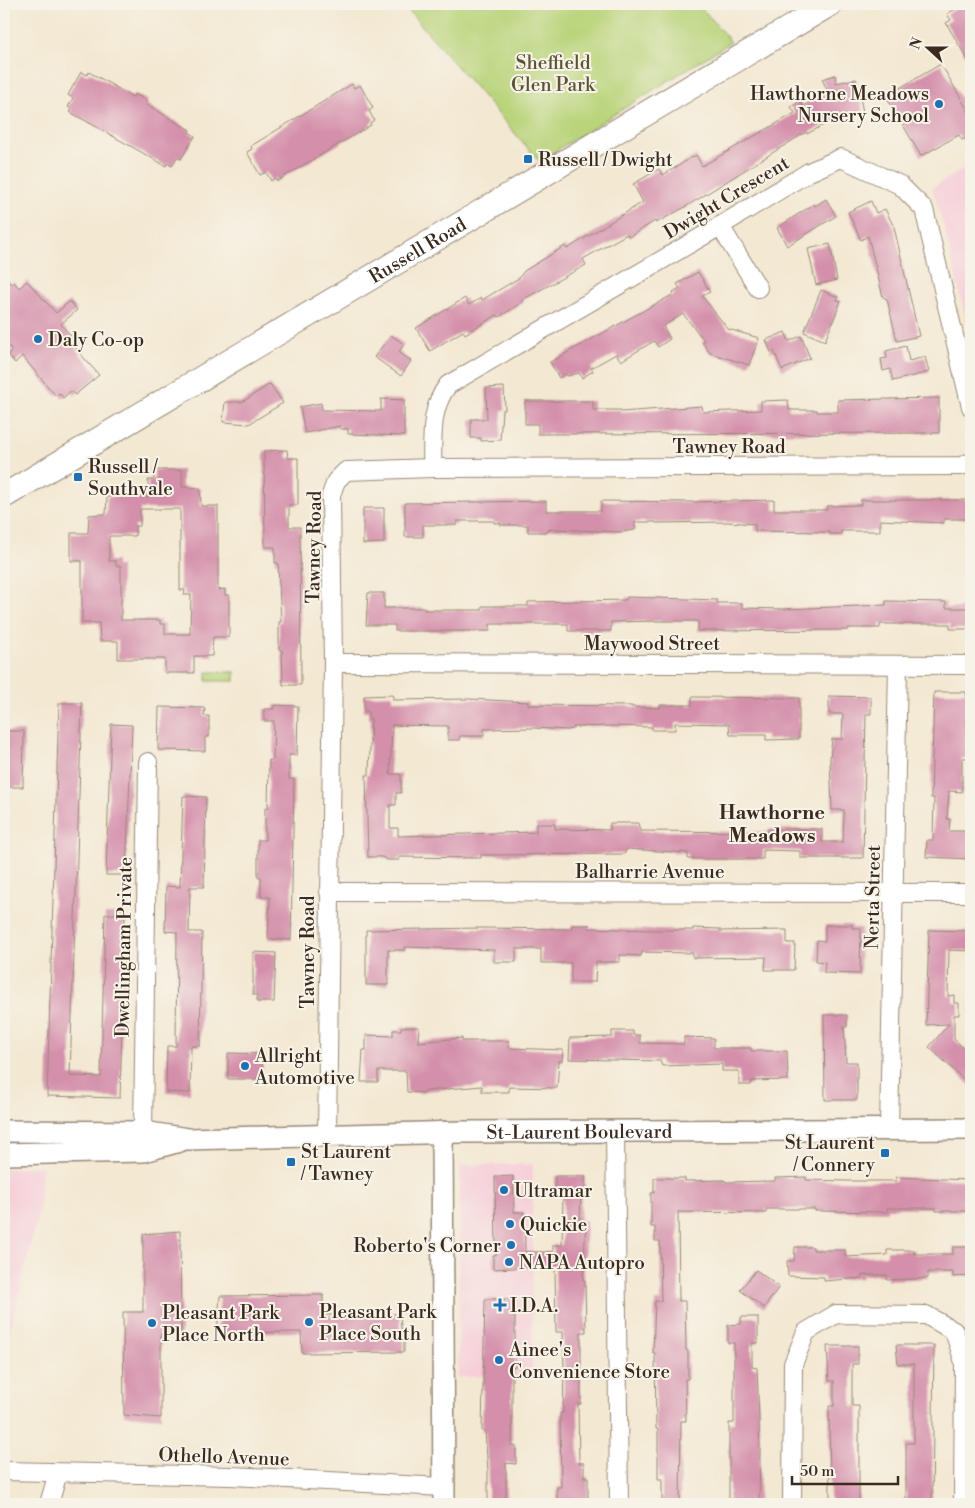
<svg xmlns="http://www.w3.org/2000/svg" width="975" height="1508" viewBox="0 0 975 1508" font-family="'Libre Bodoni',serif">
<rect width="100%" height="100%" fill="#f7f3e8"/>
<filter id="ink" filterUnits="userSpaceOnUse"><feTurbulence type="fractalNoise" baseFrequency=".02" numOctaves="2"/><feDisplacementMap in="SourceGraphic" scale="10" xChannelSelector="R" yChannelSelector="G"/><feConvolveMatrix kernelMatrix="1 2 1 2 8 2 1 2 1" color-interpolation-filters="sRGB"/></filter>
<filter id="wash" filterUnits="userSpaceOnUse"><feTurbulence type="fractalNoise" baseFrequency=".0096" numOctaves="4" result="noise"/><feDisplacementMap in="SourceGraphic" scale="20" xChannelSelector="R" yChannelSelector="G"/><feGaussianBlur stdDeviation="1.12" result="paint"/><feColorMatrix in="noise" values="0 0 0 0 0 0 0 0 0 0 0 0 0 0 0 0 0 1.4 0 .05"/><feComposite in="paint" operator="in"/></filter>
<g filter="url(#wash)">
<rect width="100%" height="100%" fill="#f3e8d2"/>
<!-- built -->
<g fill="#f6cfd9">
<polygon points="971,165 971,340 944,227 932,188"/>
<polygon points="533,1164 532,1376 458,1377 460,1165"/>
<polygon points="42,1166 39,1211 4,1354 4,1169"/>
</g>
<!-- green -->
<g fill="#b9d47a" stroke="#7a7f4c">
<polygon points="403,4 698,4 731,42 539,161"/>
<rect x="207" y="672" width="28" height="9"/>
</g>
<g id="blocks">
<!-- building -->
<g fill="#d48fab" fill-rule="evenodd">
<polygon points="964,4 971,4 971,65 946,23 951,20 947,14"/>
<polygon points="941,64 971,116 971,135 962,140 959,135 921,156 886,96"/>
<polygon points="81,72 87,75 89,72 133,97 135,94 148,101 146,104 190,130 189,132 195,136 181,159 177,157 172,166 167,163 166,166 70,112 72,109 68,107 73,98 68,95"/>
<polygon points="835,75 836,83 856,79 863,112 836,118 807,134 806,132 687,206 656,223 655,221 629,237 627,234 583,259 586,265 522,300 523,302 499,317 497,315 465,334 463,331 430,351 416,328 465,298 469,305 481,298 482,300 519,278 524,271 565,246 567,249 643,202 633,184 659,169 663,175 696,155 702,166 795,113 791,107 800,101 803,106 828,92 822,79"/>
<polygon points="352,84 354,88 360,85 373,108 369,111 374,120 370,123 371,125 277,181 275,178 271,181 266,172 260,175 247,152 252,149 251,146"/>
<polygon points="826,199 836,216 787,246 777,228 814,204 815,206"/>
<polygon points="871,201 876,213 885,209 894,227 919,336 897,341 887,299 883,297 868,236 861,240 848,212"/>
<polygon points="830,244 837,280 816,285 808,249"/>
<polygon points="698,272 710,292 702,296 728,329 759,338 749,365 710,353 702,342 704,340 683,314 663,326 670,339 658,347 654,341 621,361 616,354 591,368 593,371 582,378 579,373 567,376 566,374 559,378 550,362 674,294 673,292 680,288 677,284"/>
<polygon points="4,277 11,284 14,282 19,288 27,281 56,313 70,301 77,310 61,324 79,346 76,349 99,375 75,395 71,391 63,398 59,393 56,396 22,356 15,363 8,354 12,350 4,341"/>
<polygon points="821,290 838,297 837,300 841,301 825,341 804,332"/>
<polygon points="785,332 789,341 801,336 810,358 782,370 774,351 771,352 766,340"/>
<polygon points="391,335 404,344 399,352 411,361 401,376 374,357"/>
<polygon points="906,346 909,361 925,357 929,372 893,381 890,369 883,371 881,359 887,358 886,351"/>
<polygon points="270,384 283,403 249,424 223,422 225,402 242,402"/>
<polygon points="504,387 505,410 502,410 500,440 481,441 481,438 471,438 471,419 487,419 486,388"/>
<polygon points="939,398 939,433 538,434 538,424 525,424 525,401 593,401 593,410 621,410 621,412 702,406 703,412 761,410 761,401 788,400 789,410 817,410 817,412 838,412 838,400"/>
<polygon points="381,399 404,400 404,436 348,434 348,429 340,429 340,426 305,433 300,407 321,403 322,410 381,411"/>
<polygon points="287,450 288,458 298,458 298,505 289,505 289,527 300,527 301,685 283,685 282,650 279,650 279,622 281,622 278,563 275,563 275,547 265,547 264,451"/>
<path d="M154,470H182V487L200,488L201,506H218V590L225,589V595H229V637H213L212,656H194V673H165V659H118V641H100L99,623H82V561H71V533H88L89,515L106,514L107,497H149L148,480H154ZM140,509H180V590H185L184,595H191L190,634H165V624H160V620H121V566H116V561H109V536H135V526H140Z"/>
<polygon points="774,500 774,510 827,510 827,506 861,505 861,500 971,500 971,519 944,519 944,523 880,520 880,531 841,531 841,534 829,534 829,532 755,531 755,524 728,522 656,523 656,522 635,522 635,530 619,532 555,529 548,530 548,532 528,532 528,525 500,525 501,523 494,523 494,521 457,521 457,525 423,525 423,537 405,537 405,503 546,501 546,511 601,511 601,501 691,502"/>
<polygon points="363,508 384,508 384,543 363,544"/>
<polygon points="368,593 384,593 384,608 424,608 424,610 482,610 482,606 528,606 528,602 626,600 627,597 717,600 717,603 742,603 742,608 783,609 886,605 886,601 946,602 946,608 971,608 971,629 950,629 950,624 880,624 880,628 848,628 848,630 698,631 698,621 658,621 611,622 611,631 568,631 568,624 490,624 490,631 395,631 395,625 366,625"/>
<polygon points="934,692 966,692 968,758 962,758 962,792 949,791 947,819 950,819 949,831 970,831 971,859 926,857 927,840 933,840 934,798 931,798"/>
<polygon points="393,695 393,700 469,699 528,702 528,705 632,706 632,707 660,708 660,705 692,705 692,697 799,698 799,739 766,740 766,735 730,735 729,724 675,723 675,730 652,730 652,727 610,726 573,727 573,729 567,730 534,728 484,729 484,736 460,736 459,740 448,740 448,726 392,725 390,774 401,774 401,793 396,793 396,805 390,805 390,828 398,828 398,836 536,832 536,824 555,824 555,829 610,830 610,823 638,823 640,831 768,832 768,829 822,829 822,842 843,842 844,810 832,810 830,758 832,739 842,739 843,714 829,714 829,696 871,697 871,714 866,714 863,858 800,858 800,851 763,850 763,859 688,859 688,853 627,849 624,854 481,855 481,858 399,857 399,860 387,860 382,857 368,857 366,775 369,775 371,719 368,719 368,711 364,711 364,696"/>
<polygon points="59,703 82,703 70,1076 101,1077 105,914 125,914 120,1098 47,1096"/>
<polygon points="274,705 298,706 297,755 289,755 289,779 294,779 291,940 268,939 270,897 261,897 261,877 258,877 258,840 265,840 265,808 268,808 269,760 273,760 274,721 264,721 264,709 274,709"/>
<polygon points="159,707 205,708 204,716 209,716 209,737 205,737 205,751 158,750"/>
<polygon points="111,724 132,725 126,875 106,875"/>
<polygon points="4,731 24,731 23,787 4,787"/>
<polygon points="183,796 206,797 204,887 190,887 189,932 202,932 200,1046 191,1046 190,1093 166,1092 167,1046 176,1046 177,932 165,931 166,886 180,887"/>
<polygon points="572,925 590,925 589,928 650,930 693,930 693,928 720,929 720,931 787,930 787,943 795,943 794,970 765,970 766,957 693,958 693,953 642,952 641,956 620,955 620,962 596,962 595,982 571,982 571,963 541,963 541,949 516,949 516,962 494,962 494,950 405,947 405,950 388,950 388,985 366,985 366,930 482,928 571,929"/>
<polygon points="825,925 852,925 852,928 861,928 860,974 824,973 825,962 816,961 817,940 825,941"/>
<polygon points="929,930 971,931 971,951 949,950 948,996 954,995 954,1003 959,1003 959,1015 954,1015 954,1039 971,1055 971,1086 929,1047 949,1024 926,1025"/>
<polygon points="253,952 276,953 274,1002 257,1002 257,995 253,995"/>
<polygon points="824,1015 847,1015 847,1027 844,1027 846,1062 857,1062 857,1100 825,1100"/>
<polygon points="401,1027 419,1027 418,1042 462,1038 462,1041 509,1041 509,1048 563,1050 562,1061 559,1061 557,1088 509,1087 509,1092 482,1092 482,1086 425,1091 425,1093 407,1092 406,1071 378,1071 378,1082 361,1082 363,1050 366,1050 366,1035 393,1036 393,1030 401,1030"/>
<polygon points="612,1031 633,1031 633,1035 640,1035 640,1043 684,1044 684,1037 714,1038 714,1048 751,1048 751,1051 787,1051 788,1080 752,1081 751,1085 739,1085 739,1071 722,1071 722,1064 662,1066 660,1061 569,1059 570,1038 612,1037"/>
<polygon points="228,1053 263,1054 262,1079 228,1079"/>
<polygon points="513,1176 514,1212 524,1212 525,1252 553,1252 553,1245 562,1245 563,1194 555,1194 555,1176 585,1176 585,1194 581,1194 580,1221 586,1221 583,1280 585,1280 586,1332 581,1332 581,1404 578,1404 579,1463 584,1463 584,1477 588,1477 588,1504 557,1504 557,1487 561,1487 560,1413 563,1413 564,1369 563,1332 556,1332 555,1266 493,1269 493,1255 496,1255 495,1177"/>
<polygon points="806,1177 806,1180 846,1181 896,1181 896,1177 968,1180 970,1208 968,1211 936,1211 936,1208 887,1208 887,1212 815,1211 815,1209 766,1209 766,1213 678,1212 679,1301 685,1301 686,1350 688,1351 688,1379 685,1379 686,1421 681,1421 680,1504 662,1504 662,1479 658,1479 658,1429 656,1429 655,1353 653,1353 655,1301 661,1301 660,1241 655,1241 655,1227 651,1227 651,1193 654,1193 654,1178 685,1178 685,1181 725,1180 725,1182 775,1181 775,1178"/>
<polygon points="180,1231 181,1334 161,1334 161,1418 124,1415 123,1312 143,1312 143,1234"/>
<polygon points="795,1247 813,1247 813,1250 845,1250 845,1257 887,1255 887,1250 914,1250 914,1254 953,1254 953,1247 971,1247 971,1276 953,1277 953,1272 928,1272 928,1278 914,1279 887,1280 887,1275 862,1275 862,1278 824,1281 824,1277 788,1276 787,1261 794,1261"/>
<polygon points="756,1270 779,1287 764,1308 740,1290"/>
<polygon points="323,1295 323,1315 400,1314 401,1329 404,1329 404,1352 302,1353 301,1332 217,1333 220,1296"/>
<polygon points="485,1299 515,1299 515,1367 512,1367 512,1446 516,1446 516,1464 506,1463 506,1504 488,1504 488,1471 485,1431 482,1431"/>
<polygon points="741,1317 758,1317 758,1343 752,1343 752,1367 757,1368 760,1448 759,1504 729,1504 729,1423 734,1423 734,1343 728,1343 728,1325 741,1324"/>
<polygon points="896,1345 934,1345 932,1504 906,1504 906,1443 914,1443 914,1364 898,1364"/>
<polygon points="827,1346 858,1346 858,1364 852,1364 852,1406 859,1406 859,1504 830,1504 829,1406 834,1406 834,1381 829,1381"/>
</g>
</g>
</g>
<g filter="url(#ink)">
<use href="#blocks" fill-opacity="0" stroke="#978978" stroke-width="1"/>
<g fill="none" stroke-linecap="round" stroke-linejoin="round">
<!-- minor casing -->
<g stroke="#978978" stroke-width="20">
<g id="minor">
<polyline points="720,226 758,288"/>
<path d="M432,468C433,439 429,409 448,385L720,226L809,172L841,158L900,185L924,209L971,407"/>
<polyline points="333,663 971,665"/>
<polyline points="329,892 971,893"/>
<polyline points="615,1130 619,1504"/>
<polyline points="889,1130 898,665"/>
<polyline points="143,1132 148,762"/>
<polyline points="327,1135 333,663 331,495 336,481 346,471 432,468 961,466 971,462"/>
<polyline points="4,1471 231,1476 443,1487"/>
<polyline points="49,1504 58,1473"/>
<polyline points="792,1504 793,1364 806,1332 836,1314 926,1315 954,1331 964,1362 963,1504"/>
</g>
</g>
<!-- tertiary casing -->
<g stroke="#978978" stroke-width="24">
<g id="tertiary">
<path id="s1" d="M4,1131L143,1132L188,1139L462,1132L971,1129"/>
<polyline points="442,1132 444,1504"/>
<polyline points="4,1154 144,1151 180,1141"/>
</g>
</g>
<!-- secondary casing -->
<g stroke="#978978" stroke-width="26">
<g id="secondary">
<path id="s2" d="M4,496L830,4"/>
</g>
</g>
<!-- minor -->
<use href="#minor" stroke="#fff" stroke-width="18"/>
<!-- tertiary -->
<use href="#tertiary" stroke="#fff" stroke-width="21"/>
<!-- secondary -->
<use href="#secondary" stroke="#fff" stroke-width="24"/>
</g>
</g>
<!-- markers -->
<g fill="#1f6fb2" stroke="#f7f3e8" stroke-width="2">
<circle cx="939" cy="104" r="5"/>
<rect x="523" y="154" width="10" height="10" rx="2.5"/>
<circle cx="38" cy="339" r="5"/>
<rect x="73" y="472" width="10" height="10" rx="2.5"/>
<circle cx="245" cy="1066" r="5"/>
<rect x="880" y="1148" width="10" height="10" rx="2.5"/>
<rect x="286" y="1157" width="10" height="10" rx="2.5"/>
<circle cx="504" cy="1190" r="5"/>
<circle cx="510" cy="1224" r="5"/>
<circle cx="511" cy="1245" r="5"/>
<circle cx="509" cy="1262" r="5"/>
<path d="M497.5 1297.5h5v5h5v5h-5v5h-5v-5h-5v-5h5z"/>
<circle cx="309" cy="1322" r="5"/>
<circle cx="152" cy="1323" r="5"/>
<circle cx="499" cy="1360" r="5"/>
</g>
<g text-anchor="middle" stroke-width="4" stroke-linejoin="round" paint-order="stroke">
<!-- park labels -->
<g font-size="19" fill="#5a5435" stroke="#f7f3e8">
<text x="553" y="69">Sheffield<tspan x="553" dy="22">Glen Park</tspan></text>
</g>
<!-- poi labels -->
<g font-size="19" fill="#3b2a1e" stroke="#f7f3e8" text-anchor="start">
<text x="929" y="100" text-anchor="end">Hawthorne Meadows<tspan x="929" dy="22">Nursery School</tspan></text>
<text x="538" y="166">Russell / Dwight</text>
<text x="48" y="346">Daly Co-op</text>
<text x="88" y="473">Russell /<tspan x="88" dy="22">Southvale</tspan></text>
<text x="255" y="1062">Allright<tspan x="255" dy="22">Automotive</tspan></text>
<text x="875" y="1149" text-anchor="end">St Laurent<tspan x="875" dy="22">/ Connery</tspan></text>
<text x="301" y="1158">St Laurent<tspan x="301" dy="22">/ Tawney</tspan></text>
<text x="514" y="1197">Ultramar</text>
<text x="520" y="1231">Quickie</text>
<text x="501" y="1252" text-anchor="end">Roberto's Corner</text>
<text x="519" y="1269">NAPA Autopro</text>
<text x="510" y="1312">I.D.A.</text>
<text x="319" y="1318">Pleasant Park<tspan x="319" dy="22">Place South</tspan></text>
<text x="162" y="1319">Pleasant Park<tspan x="162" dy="22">Place North</tspan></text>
<text x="509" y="1356">Ainee's<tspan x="509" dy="22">Convenience Store</tspan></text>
</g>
<!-- street labels -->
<g font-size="19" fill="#3b2a1e" stroke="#f7f3e8">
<text transform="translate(726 197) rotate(-31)" y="7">Dwight Crescent</text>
<text dy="7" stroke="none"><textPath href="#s2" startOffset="481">Russell Road</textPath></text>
<text x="729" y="453">Tawney Road</text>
<text transform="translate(313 547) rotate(-89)" y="7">Tawney Road</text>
<text x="652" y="650">Maywood Street</text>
<text x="650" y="878">Balharrie Avenue</text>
<text transform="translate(872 897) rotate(-89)" y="7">Nerta Street</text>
<text transform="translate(123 947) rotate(-89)" y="7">Dwellingham Private</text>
<text transform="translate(307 952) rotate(-90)" y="7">Tawney Road</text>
<text dy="7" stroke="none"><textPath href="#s1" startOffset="576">St-Laurent Boulevard</textPath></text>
<text transform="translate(224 1456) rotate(2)" y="7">Othello Avenue</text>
</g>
<!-- neighbourhood labels -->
<g font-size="20" font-weight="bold" fill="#3b2a1e" stroke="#f7f3e8">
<text x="772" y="819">Hawthorne<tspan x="772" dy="23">Meadows</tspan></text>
</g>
</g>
<!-- margin -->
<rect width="975" height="1508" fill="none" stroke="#f7f3e8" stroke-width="20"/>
<!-- north arrow -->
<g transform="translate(928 48) rotate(291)" stroke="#f7f3e8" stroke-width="4" paint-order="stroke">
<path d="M0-4L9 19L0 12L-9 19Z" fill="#3b2a1e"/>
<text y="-8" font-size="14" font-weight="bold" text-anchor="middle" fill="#3b2a1e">N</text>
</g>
<!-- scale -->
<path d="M792 1476v8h106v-8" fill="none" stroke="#3b2a1e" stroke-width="2.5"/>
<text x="800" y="1476" font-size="15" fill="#3b2a1e" stroke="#f7f3e8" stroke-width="4" paint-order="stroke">50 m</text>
</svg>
